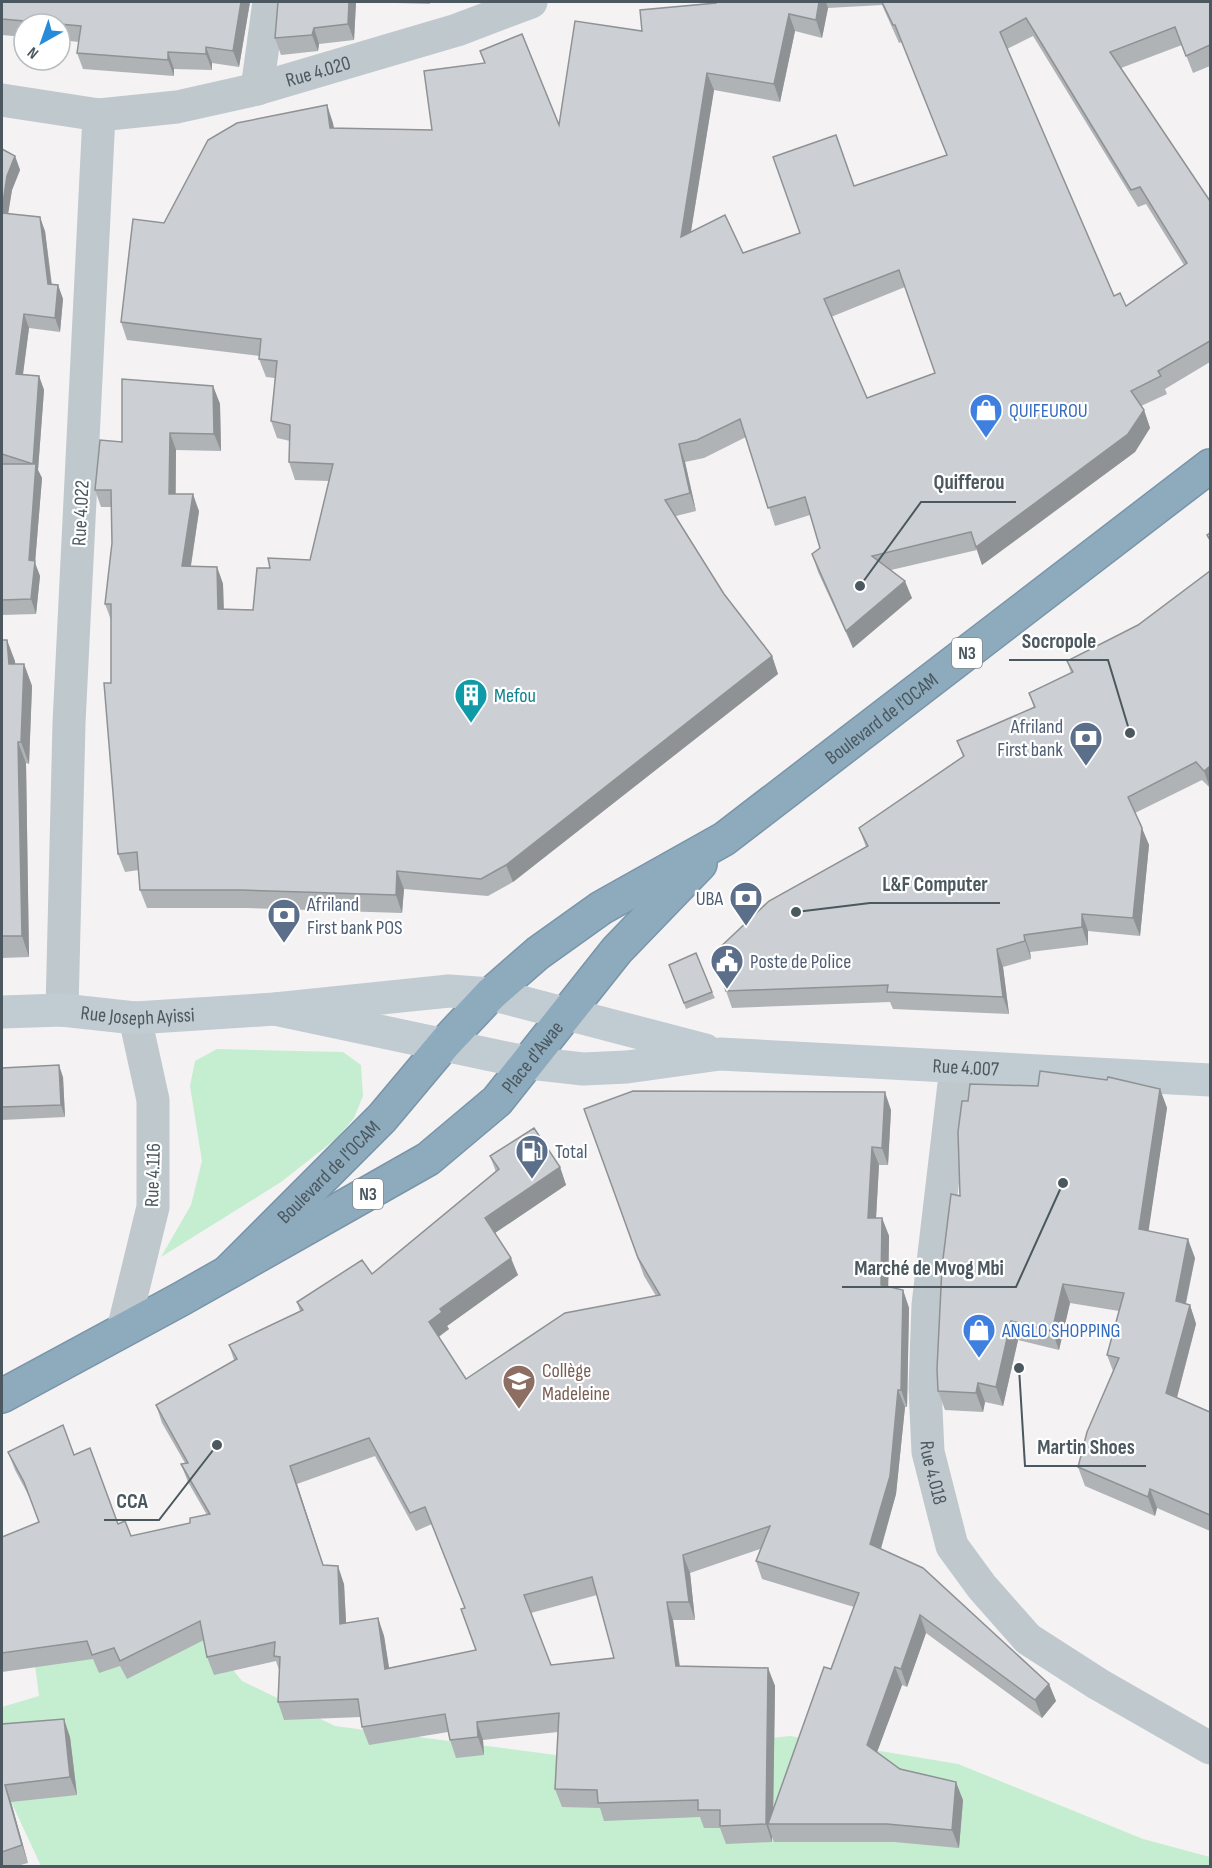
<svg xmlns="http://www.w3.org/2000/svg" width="1212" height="1868" viewBox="0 0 1212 1868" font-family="'Sofia Sans Condensed',sans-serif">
<rect width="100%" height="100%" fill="#f4f2f3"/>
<!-- green -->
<g fill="#c5edd0">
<polygon points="217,1049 343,1052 361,1065 363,1096 354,1118 337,1138 281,1182 161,1257 191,1205 202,1161 190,1086 195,1061"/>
<polygon points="140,1554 242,1681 335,1726 579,1758 790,1736 958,1764 1143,1839 1210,1857 1210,1866 41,1866 2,1782 2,1707 39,1696 23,1572"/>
</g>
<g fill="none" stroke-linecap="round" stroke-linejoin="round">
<!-- highway casing -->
<g stroke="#7995a9" stroke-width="36">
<g id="highway">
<path id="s5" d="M228,1272L382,1118L445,1043L491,994L538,953L601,908L724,839L1210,466"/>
<path id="s6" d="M2,1396L181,1299L428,1159L497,1101L617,950L700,864"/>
</g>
</g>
<!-- street -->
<g stroke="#bfc8cd" stroke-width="33">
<polyline points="257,89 269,2"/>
<polyline points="2,100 99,115 69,723 62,1010"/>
<path id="s1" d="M99,115L177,107L257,89L457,30L531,2"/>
<path id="s2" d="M956,1067L928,1305L925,1388L928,1452L952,1546L982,1587L1028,1639L1098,1684L1210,1748"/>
<polyline points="123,1330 153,1207 153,1100 135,1018"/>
</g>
<!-- secondary -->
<g stroke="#c0cbd2" stroke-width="33">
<path id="s3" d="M275,1009L530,1063L583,1069L627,1067L720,1054L1210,1080"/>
<path id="s4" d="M2,1012L62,1010L135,1018L275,1009L449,991L491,994L705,1050"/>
</g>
<!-- highway -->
<use href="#highway" stroke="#8eaabd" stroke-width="33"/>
</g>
<!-- wall -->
<g fill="#afb3b6" fill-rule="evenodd">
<polygon points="2,2 250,2 239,67 212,63 212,70 174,69 174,76 83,69 77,53 79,42 60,40 60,24 24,24 24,37 2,35"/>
<polygon points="356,2 354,40 319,44 318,51 281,55 275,38"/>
<polygon points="361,2 430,2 430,4"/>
<path d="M716,2H1210V66L1193,73L1182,45L1121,68L1210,201V362L1165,389L1167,394L1141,406L1144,410L1150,428L1135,452L982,565L977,550L891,570L912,598L853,648L818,572L812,554L820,548L810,515L775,526L746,437L704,458L685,462L696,511L676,516L724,594L772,656L778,674L513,882L488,896L404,889L402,913L247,908H147L140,890L139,870L125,872L118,854L111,683V620L105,604L112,543L111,507H101L95,490L122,442L213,386L220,404L221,451L176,450V494L199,511L191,566L217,567L223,584L224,609L253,610L270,568L310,560L329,481L295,480L289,462L290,441L277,438L271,421L275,378L266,377L259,359L260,356L127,340L121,322L164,223L327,105L334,128L432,130L485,63L480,51L559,125L642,31L716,3ZM882,5L899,43L902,42L947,155L854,186L800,233L743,253L691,232L714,90L780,102L795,31L822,38L828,8ZM1033,36L1138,207L1146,204L1184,265L1126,306L1114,296L1007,49ZM905,287L935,373L867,398L831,317Z"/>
<polygon points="2,149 15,156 20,170 12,190 8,213 45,231 52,284 58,285 63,299 60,332 29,328 23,375 39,376 44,390 38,470 42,478 35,563 40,576 36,614 2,615"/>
<polygon points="1210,571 1210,788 1202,780 1135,813 1149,845 1140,936 1088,931 1088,945 1030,952 1031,959 1003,967 1009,1014 893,1009 890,1002 732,1008 726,991 866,847 859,828 963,757 957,741 1034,708 1029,693 1071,673 1067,661 1138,625"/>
<polygon points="2,640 7,640 15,664 24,664 32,686 29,764 26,763 29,957 2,958"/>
<polygon points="669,965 712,992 715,998 686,1009"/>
<polygon points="2,1068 63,1077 65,1117 2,1120"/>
<polygon points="1038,1086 1160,1089 1167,1108 1148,1231 1195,1258 1186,1304 1190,1305 1196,1324 1177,1398 1210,1412 1210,1531 1157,1508 1155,1516 1085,1486 1078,1467 1113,1371 1107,1355 1119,1311 1070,1303 1059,1350 1018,1340 1003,1406 985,1402 983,1412 945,1410 938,1391 960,1196 968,1101"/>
<path d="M584,1109L891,1110L888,1165H879L876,1218H882L889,1236L888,1286L903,1290L909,1308L907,1407H905L896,1494L881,1549L1049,1684L1056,1701L1042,1718L926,1633L907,1687L902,1685L877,1752L900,1769L963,1800L959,1848L894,1842H774L772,1837V1842L726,1844L720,1828H704L700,1817L604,1821L600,1808L562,1807L555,1789L558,1732L483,1740L484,1755L456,1758L450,1740L448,1732L369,1745L362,1727L361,1717L284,1720L278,1702L279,1670L276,1661L214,1675L207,1657L204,1640L127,1679L120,1666L99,1673L93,1659L2,1672V1537L39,1522L31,1500L15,1470L8,1452L74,1455L118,1524L131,1536L190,1523L207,1515L188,1482L181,1464L185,1463L162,1423L156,1405L234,1360L229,1345L300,1311L297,1302L372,1274L496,1172L490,1156L560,1167L566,1185L495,1233L518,1275L447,1326L449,1329L439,1337L466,1379L656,1296L644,1276ZM375,1456L416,1531L432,1524L465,1608L476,1650L389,1668L384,1636L378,1618L346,1623L344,1584L323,1565L297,1484ZM760,1549L756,1561L762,1579L854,1607L831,1669L773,1809L775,1686L768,1668L680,1666L673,1620H695L690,1573ZM597,1595L614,1658L551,1665L531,1613Z"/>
<polygon points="2,1724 70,1737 77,1795 11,1802 28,1863 17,1866 2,1866"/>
</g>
<!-- shaded-wall -->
<g fill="#8f9294">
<polygon points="241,2 250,2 239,67 233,51"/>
<polygon points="349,2 356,2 354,40 348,24"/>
<polygon points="819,2 826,2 828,8 822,38 816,20"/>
<polygon points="789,14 795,31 780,102 774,84"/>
<polygon points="314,28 319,44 318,51 312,35"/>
<polygon points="206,47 212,63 212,70 206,54"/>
<polygon points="168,52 174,69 174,76 168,60"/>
<polygon points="707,73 714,90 687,255 681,237"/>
<polygon points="327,105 333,123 337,146 330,128"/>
<polygon points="15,156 20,170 12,190 6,227 2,214 2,209 7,176"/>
<polygon points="40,217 45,231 53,298 48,284"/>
<polygon points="58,285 63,299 60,332 55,318"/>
<polygon points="24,314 29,328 21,388 16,374"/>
<polygon points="39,376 44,390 38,470 42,478 35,563 40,576 36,614 31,599 29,560 33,464"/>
<polygon points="213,386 220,404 221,451 214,434"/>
<polygon points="1144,410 1150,428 1135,452 982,565 976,547"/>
<polygon points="170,433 176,450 175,511 169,494"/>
<polygon points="679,444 685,462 696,511 690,493"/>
<polygon points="193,494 199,511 188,584 182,566"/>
<polygon points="217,567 223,584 224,627 218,609"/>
<polygon points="905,581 912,598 853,648 846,631"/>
<polygon points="7,640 15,661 17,685 9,664"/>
<polygon points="772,656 778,674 513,882 506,865"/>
<polygon points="24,664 32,686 29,764 21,742"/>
<polygon points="18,742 26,763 29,957 22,936"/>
<polygon points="1210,766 1210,788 1204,771"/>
<polygon points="1142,828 1149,845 1140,936 1133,918"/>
<polygon points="397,871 404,889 402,913 396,895"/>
<polygon points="1082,914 1088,931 1088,945 1082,927"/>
<polygon points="1024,935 1030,952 1031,959 1025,941"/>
<polygon points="997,949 1003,967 1009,1014 1003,997"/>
<polygon points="59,1065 63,1077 65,1117 61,1105"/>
<polygon points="1160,1089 1167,1108 1146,1248 1139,1229"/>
<polygon points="885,1092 891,1110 888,1165 882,1148"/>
<polygon points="872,1147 879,1165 875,1236 868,1218"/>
<polygon points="560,1167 566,1185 492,1235 485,1218"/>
<polygon points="882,1218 889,1236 888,1303 881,1285"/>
<polygon points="1188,1239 1195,1258 1182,1320 1176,1301"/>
<polygon points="511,1258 518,1275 447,1326 449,1329 435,1339 429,1322 440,1309"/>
<polygon points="1063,1284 1070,1303 1059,1350 1052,1331"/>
<polygon points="903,1290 909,1308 907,1407 901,1390"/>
<polygon points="1190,1305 1196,1324 1173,1412 1166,1393"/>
<polygon points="1011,1321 1018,1340 1003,1406 996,1387"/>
<polygon points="978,1383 985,1402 983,1412 976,1393"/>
<polygon points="898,1390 905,1407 896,1494 877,1562 870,1544"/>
<polygon points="290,1466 297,1484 329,1583"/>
<polygon points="1150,1489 1157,1508 1155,1516 1148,1497"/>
<polygon points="683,1555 690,1573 695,1620 689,1602"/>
<polygon points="338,1566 344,1584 347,1641 340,1624"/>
<polygon points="667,1602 673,1620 682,1684 676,1666"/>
<polygon points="920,1615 926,1633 907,1687 901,1669"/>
<polygon points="378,1618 384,1636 392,1687 385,1669"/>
<polygon points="895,1667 902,1685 873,1763 867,1745"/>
<polygon points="768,1668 775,1686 773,1824 768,1824 772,1837 772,1842 766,1824"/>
<polygon points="1049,1684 1056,1701 1042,1718 1035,1700"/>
<polygon points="64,1719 70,1737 77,1795 70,1777"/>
<polygon points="477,1722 483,1740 484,1755 478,1737"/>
<polygon points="956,1782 963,1800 959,1848 952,1830"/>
<polygon points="5,1785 11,1802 28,1863 22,1845"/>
</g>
<!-- building -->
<g fill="#ccd0d4" stroke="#8f9294" stroke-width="1.5" fill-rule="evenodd">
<polygon points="2,2 241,2 233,51 206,47 206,54 168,52 168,60 77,53 81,26 2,19"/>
<polygon points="278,2 349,2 348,24 314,28 312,35 275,38"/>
<path d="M716,2H819L816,20L789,14L774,84L707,73L681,237L725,215L743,253L800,233L773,157L836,135L854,186L947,155L895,25H893L882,2H1210V45L1186,56L1175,27L1110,52L1210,201V341L1158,371L1161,376L1131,391L1144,410L1128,434L976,547L971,532L872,556L905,581L846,631L812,554L820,548L805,497L768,508L740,419L697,440L679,444L690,493L665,500L724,594L772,656L506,865L481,879L397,871L396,895L241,890H140L137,852L118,854L104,683H111V604H105L112,543L111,490H95L100,440L122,442V379L213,386L214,434L170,433L169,494H193L182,566L217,567L218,609L253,610L257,568H270L268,558L310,560L333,464L289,462L290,425L271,421L277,361L259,359L261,339L121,322L133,219L164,223L208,140L237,123L327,105L330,128L432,130L424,71L485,63L480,51L522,34L559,125L575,21L642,31L640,10L716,3ZM1026,18L1131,190L1140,187L1187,263L1126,306L1120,293L1114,296L1000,32ZM899,270L935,373L867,398L824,299Z"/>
<polygon points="2,149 15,156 7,176 2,209"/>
<polygon points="2,213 40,217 48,284 58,285 55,318 24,314 16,374 39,376 33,464 2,454"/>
<polygon points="2,464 36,464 29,560 35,561 31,599 2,600"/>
<polygon points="1210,533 1210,540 1207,535"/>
<polygon points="1210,571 1210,766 1204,771 1196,762 1128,797 1142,828 1133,918 1082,914 1082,927 1024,935 1025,941 997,949 1003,997 887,992 888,985 726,991 714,953 769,901 868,846 859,828 964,756 957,741 1035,707 1029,693 1073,672 1067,661 1138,625"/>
<polygon points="2,640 7,640 9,664 24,664 21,742 18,742 22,936 2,936"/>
<polygon points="696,953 712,992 684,1003 669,965"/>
<polygon points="59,1065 61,1105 2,1107 2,1068"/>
<polygon points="1040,1071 1107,1080 1108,1077 1160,1089 1139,1229 1188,1239 1176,1301 1190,1305 1166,1393 1210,1412 1210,1515 1150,1489 1148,1497 1078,1467 1087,1432 1119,1358 1107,1355 1124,1293 1063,1284 1052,1331 1011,1321 996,1387 978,1383 976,1393 938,1391 937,1369 942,1267 951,1194 960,1196 958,1132 962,1101 968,1101 970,1084 1038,1086"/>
<path d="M633,1091L885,1092L882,1148L872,1147L868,1218H882L881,1285L903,1290L901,1390H898L890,1476L870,1544L923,1568L1049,1684L1035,1700L920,1615L901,1669L895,1667L867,1745L900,1769L956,1782L952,1830L887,1824H768L824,1667L831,1669L859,1593L756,1561L770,1526L683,1555L689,1602H667L676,1666L768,1668L766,1824L720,1826V1810H698V1800L598,1803L597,1790L555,1789L559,1713L477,1722L478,1737L450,1740L445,1714L362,1727L358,1699L278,1702L280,1657L274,1656L275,1642L207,1657L200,1621L120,1661L114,1648L92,1655L87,1641L2,1653V1537L39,1522L24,1482L8,1452L63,1425L74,1455L90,1448L118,1524L125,1521L131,1536L190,1523V1518L210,1514L181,1464L188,1463L156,1405L237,1359L229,1345L303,1310L297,1302L362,1260L372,1274L499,1169L490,1156L534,1128L560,1167L485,1218L511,1258L440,1309L442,1312L429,1322L466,1379L565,1313L660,1295L638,1258L584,1109ZM369,1438L410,1513L425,1507L465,1608L461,1609L476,1650L385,1669L378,1618L340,1624L338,1566L323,1565L290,1466ZM592,1577L614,1658L551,1665L524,1595Z"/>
<polygon points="64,1719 70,1777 5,1785 22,1845 2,1852 2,1724"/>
</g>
<!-- icons -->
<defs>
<g id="shop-pin" transform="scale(1.725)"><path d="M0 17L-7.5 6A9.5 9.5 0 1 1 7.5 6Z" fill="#3f7fe0" stroke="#fff"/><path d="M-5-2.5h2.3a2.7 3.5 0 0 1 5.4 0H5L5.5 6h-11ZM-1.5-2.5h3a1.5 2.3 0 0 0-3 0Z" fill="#fff"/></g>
<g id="building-pin" transform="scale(1.725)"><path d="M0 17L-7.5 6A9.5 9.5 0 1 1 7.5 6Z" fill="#0f9aa8" stroke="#fff"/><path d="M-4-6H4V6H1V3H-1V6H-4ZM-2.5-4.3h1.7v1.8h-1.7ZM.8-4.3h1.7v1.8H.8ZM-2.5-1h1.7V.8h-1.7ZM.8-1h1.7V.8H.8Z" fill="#fff"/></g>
<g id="bank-pin" transform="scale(1.725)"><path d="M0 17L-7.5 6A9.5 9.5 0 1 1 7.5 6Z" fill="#5c6f8a" stroke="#fff"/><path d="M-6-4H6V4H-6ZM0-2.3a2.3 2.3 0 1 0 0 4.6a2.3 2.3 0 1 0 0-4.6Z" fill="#fff"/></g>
<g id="civic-pin" transform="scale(1.725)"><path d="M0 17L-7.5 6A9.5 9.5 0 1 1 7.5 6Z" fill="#5c6f8a" stroke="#fff"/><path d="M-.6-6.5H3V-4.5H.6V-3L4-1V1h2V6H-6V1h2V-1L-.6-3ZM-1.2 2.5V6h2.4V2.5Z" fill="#fff"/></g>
<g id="fuel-pin" transform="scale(1.725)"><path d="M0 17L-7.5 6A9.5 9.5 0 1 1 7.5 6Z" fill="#5c6f8a" stroke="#fff"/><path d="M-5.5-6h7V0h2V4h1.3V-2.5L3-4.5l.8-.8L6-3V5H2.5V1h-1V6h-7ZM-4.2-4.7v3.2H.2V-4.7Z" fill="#fff"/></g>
<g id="school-pin" transform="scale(1.725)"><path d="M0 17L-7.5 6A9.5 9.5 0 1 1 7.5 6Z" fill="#8d6e63" stroke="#fff"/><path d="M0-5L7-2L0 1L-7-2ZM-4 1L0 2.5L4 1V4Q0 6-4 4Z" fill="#fff"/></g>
</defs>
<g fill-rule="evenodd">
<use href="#shop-pin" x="986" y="410"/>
<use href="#building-pin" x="471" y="695"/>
<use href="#bank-pin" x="1086" y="738"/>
<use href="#bank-pin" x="746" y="898"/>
<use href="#bank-pin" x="284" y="915"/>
<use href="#civic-pin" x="727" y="961"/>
<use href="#fuel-pin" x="532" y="1151"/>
<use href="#shop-pin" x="979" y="1330"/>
<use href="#school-pin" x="519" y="1381"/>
</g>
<g text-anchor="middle" stroke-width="4.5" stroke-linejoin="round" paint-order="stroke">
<!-- shield labels -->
<g fill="#fff" stroke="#818a8f" stroke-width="1.5">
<rect x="952" y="638" width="30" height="30" rx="4.5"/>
<rect x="353" y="1179" width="30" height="30" rx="4.5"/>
</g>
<g font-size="18" font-weight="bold" fill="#4b585f">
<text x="967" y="659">N3</text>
<text x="368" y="1200">N3</text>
</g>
<!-- street labels -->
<g font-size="20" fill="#4b585f" stroke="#fff">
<text dy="7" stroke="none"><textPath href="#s1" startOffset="224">Rue 4.020</textPath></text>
<text transform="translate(80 513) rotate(-87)" y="7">Rue 4.022</text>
<text dy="7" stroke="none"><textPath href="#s5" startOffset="862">Boulevard de l'OCAM</textPath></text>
<text dy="7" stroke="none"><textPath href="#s4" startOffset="136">Rue Joseph Ayissi</textPath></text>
<text dy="7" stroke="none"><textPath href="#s6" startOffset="634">Place d'Awae</textPath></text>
<text dy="7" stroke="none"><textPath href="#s3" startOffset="698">Rue 4.007</textPath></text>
<text dy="7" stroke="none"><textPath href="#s5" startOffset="142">Boulevard de l'OCAM</textPath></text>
<text transform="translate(152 1175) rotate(-88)" y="7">Rue 4.116</text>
<text dy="7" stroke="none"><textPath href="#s2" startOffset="408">Rue 4.018</textPath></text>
</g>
<!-- shop labels -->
<g font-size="20" fill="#366cbe" stroke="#fff" text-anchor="start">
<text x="1009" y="417">QUIFEUROU</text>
<text x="1002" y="1337">ANGLO SHOPPING</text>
</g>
<!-- culture labels -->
<g font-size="20" fill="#0d838f" stroke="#fff" text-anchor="start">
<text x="494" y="702">Mefou</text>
</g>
<!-- service labels -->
<g font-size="20" fill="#4e5e75" stroke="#fff" text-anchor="start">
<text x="1063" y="733" text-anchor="end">Afriland<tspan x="1063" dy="23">First bank</tspan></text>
<text x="723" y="905" text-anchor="end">UBA</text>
<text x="307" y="911">Afriland<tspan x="307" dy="23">First bank POS</tspan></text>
<text x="750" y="968">Poste de Police</text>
<text x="555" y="1158">Total</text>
</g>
<!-- education labels -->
<g font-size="20" fill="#785e54" stroke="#fff" text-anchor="start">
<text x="542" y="1377">Collège<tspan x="542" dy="23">Madeleine</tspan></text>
</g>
</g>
<!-- callouts -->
<path fill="none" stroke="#4b585f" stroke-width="2" d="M860 586L921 502H1016M1130 733L1108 660H1009M796 912L870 903H1000M1063 1183L1016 1287H842M1019 1368L1025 1466H1146M217 1445L159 1520H104"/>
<g fill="#4b585f" stroke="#fff" stroke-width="2">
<circle cx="860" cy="586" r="6"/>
<circle cx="1130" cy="733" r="6"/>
<circle cx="796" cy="912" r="6"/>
<circle cx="1063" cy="1183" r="6"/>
<circle cx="1019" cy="1368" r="6"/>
<circle cx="217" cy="1445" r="6"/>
</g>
<g font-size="21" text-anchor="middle" font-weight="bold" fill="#4b585f" stroke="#fff" stroke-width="4.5" stroke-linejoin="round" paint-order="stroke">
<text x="969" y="489">Quifferou</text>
<text x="1059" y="648">Socropole</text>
<text x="935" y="891">L&amp;F Computer</text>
<text x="929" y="1275">Marché de Mvog Mbi</text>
<text x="1086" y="1454">Martin Shoes</text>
<text x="132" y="1508">CCA</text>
</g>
<!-- border -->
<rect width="1212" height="1868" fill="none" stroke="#4b585f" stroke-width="6"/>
<!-- north arrow -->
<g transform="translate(42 42) rotate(220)"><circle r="28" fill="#ffffff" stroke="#b7bcbf" stroke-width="1.5"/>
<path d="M0-4.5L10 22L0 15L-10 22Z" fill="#278bda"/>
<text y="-9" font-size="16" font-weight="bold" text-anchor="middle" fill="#4b585f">N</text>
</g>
</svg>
